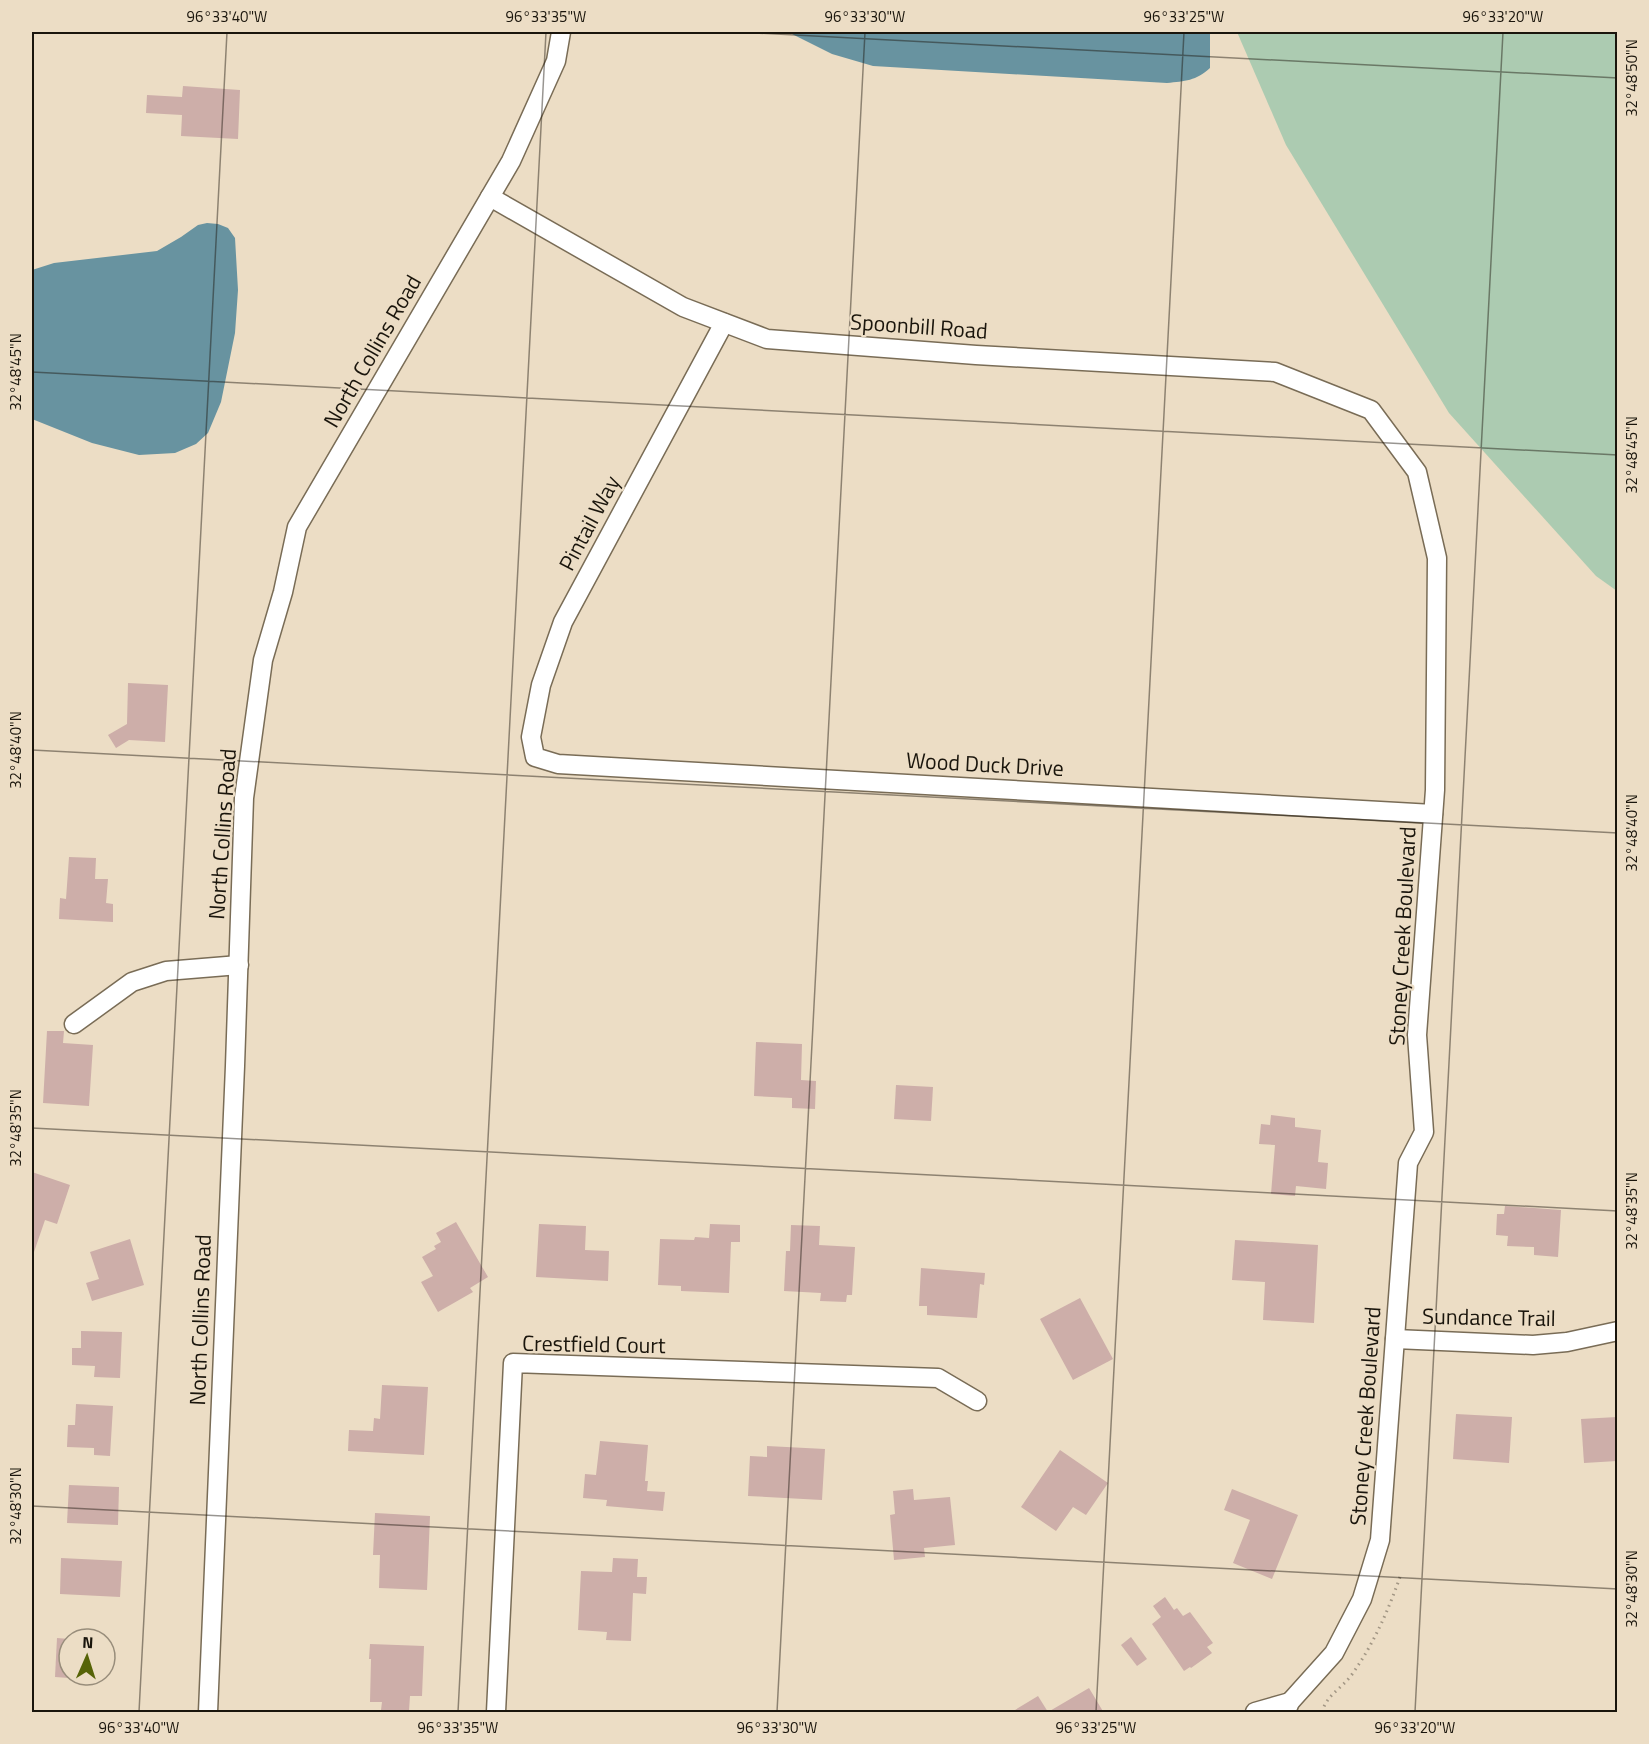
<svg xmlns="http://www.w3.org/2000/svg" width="1649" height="1744" viewBox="0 0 1649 1744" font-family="'Titillium Web',sans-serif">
<rect width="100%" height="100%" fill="#ecddc5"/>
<!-- green -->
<polygon fill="#accbb1" points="1237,32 1617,32 1617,591 1596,576 1449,413 1286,145"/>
<!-- water -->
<g fill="#6893a0">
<path d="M788,32H1210V68C1196,81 1185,81 1167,83L873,66L832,54Z"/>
<polygon points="207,223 218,224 228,228 235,238 238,290 235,333 221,402 208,433 196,444 175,453 139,455 92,443 32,419 32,270 54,263 157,251 181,237 198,225"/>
</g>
<!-- building -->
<g fill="#cdaea9">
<polygon points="183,86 240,90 238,139 181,136 182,115 146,113 147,95 182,97"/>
<polygon points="128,683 168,685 165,742 129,740 116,748 108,735 127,724"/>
<polygon points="69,857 96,858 95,879 108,879 106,903 113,904 113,922 59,919 60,898 66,899"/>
<polygon points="47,1031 64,1031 63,1043 93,1045 89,1106 43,1103"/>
<polygon points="756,1042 802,1044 801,1080 816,1081 815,1109 792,1108 792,1098 754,1096"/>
<polygon points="896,1085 933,1087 931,1121 894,1119"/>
<polygon points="1271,1115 1295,1118 1295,1127 1321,1130 1318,1162 1328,1163 1326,1189 1296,1186 1295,1196 1271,1194 1275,1145 1259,1144 1261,1124 1270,1125"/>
<polygon points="32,1172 70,1185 57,1224 45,1220 34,1252 32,1251"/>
<polygon points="1505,1206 1561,1210 1558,1257 1534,1255 1534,1247 1507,1246 1508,1236 1496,1235 1497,1214 1504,1214"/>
<polygon points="456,1222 488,1277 470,1288 473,1292 438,1312 421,1282 433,1276 422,1257 436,1249 434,1246 441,1242 436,1233"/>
<polygon points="539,1224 586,1226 585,1250 609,1251 608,1281 536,1277"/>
<polygon points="710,1224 740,1225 740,1242 731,1242 729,1293 681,1291 681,1286 658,1285 660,1239 694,1240 695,1237 709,1238"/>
<polygon points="791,1225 820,1226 819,1245 855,1247 852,1295 847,1295 846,1302 820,1301 821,1293 784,1291 786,1251 790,1251"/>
<polygon points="130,1239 144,1285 92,1301 86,1283 99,1279 90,1252"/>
<polygon points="1235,1240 1318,1245 1314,1323 1263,1320 1265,1282 1232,1280"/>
<polygon points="921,1268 985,1273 984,1285 980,1284 977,1318 927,1315 927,1306 919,1306"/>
<polygon points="1080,1298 1113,1359 1073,1380 1040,1319"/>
<polygon points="81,1331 122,1332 120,1378 94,1377 95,1366 72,1365 72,1348 81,1348"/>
<polygon points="382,1385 428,1387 424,1455 348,1451 349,1430 373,1431 374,1418 380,1419"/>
<polygon points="76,1404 113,1406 110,1456 94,1455 94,1448 67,1447 68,1425 75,1425"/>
<polygon points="1456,1414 1512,1417 1509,1463 1453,1459"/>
<polygon points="1617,1417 1617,1461 1584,1463 1581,1419"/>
<polygon points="600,1441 648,1445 645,1481 648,1481 647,1491 665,1492 663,1511 606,1506 607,1500 583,1498 585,1474 596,1475"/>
<polygon points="767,1446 825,1449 822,1500 748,1496 750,1456 767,1457"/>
<polygon points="1060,1450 1108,1483 1086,1515 1073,1507 1056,1531 1021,1507"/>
<polygon points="69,1485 119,1487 118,1525 67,1523"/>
<polygon points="913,1489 914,1500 950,1497 955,1545 924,1548 925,1557 894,1560 890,1515 895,1514 893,1491"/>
<polygon points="1232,1489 1298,1515 1272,1579 1233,1563 1250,1520 1224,1510"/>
<polygon points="375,1513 430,1516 427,1590 379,1588 380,1555 373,1555"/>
<polygon points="61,1558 122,1561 120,1597 60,1594"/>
<polygon points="613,1558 638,1559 637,1577 647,1577 646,1594 633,1593 631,1641 606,1640 607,1632 578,1630 581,1571 612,1572"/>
<polygon points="1165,1597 1174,1610 1177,1608 1183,1616 1190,1612 1213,1643 1207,1647 1212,1653 1191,1668 1190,1667 1184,1671 1152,1624 1161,1617 1153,1606"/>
<polygon points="1131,1637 1147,1659 1137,1666 1121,1645"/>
<polygon points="57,1638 69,1639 69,1678 55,1677"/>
<polygon points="370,1644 424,1646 422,1696 410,1696 409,1711 381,1710 382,1702 370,1702 371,1659 369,1659"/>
<polygon points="1089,1688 1104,1713 1010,1713 1038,1696 1048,1712"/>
</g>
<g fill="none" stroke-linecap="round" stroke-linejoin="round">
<!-- minor casing -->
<g stroke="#796c56" stroke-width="21">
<g id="minor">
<polyline points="490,197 683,307 767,339 976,355 1275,372 1371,410 1417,472 1437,558 1435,790 1417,1035 1424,1132 1408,1163 1380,1540 1362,1599 1334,1653 1290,1702 1286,1712"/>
<polyline points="724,323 563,622 541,685 531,737 535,757 558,764 1433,814"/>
<polyline points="74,1024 132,982 166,971 239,965"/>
<polyline points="1395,1339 1533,1345 1567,1342 1618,1331"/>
<polyline points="208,1712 235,1066 244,798 263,660 283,592 297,527 511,161 556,61 561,32"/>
<polyline points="496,1712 513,1363 938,1378 977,1401"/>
<polyline points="1255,1712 1290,1702"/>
</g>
</g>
<!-- path -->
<path stroke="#a29684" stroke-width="3" stroke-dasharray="1.5 4.5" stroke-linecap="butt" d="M1322,1712C1327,1694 1343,1688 1353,1673C1374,1643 1388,1611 1400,1577"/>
<!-- minor -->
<use href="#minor" stroke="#fff" stroke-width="18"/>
</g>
<!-- ticks -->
<path fill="none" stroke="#1a150c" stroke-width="1.5" stroke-opacity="0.45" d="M736,32L1618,78M32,372L1618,455M32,750L1618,833M32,1128L1618,1211M32,1506L1618,1589M139,1712L227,32M458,1712L546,32M777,1712L865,32M1096,1712L1184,32M1415,1712L1503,32"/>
<g text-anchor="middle" stroke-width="4.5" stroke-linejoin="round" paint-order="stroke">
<!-- street labels -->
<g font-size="22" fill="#1a150c" stroke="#ecddc5">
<text transform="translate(919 326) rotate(4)" y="8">Spoonbill Road</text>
<text transform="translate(372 351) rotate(-60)" y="8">North Collins Road</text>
<text transform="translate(589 523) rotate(-62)" y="8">Pintail Way</text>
<text transform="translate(985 764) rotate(3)" y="8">Wood Duck Drive</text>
<text transform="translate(222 834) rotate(-86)" y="8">North Collins Road</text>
<text transform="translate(1402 936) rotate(-87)" y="8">Stoney Creek Boulevard</text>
<text transform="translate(1489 1317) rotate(1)" y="8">Sundance Trail</text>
<text transform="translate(200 1320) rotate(-88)" y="8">North Collins Road</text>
<text transform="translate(594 1344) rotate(1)" y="8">Crestfield Court</text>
<text transform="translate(1365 1416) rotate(-86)" y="8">Stoney Creek Boulevard</text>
</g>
</g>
<!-- border -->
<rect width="1649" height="1744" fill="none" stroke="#ecddc5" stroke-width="66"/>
<!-- north arrow -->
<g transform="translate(87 1657) rotate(3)"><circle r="28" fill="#ecddc5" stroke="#988d7b" stroke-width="1.5"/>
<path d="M0-4.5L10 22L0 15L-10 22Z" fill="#566307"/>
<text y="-9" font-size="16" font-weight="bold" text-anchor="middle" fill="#1a150c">N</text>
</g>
<rect x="33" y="33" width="1583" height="1678" fill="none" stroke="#1a150c" stroke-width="2"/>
<g font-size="15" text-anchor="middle" fill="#1a150c">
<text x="227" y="22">96°33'40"W</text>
<text x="546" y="22">96°33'35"W</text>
<text x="865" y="22">96°33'30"W</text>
<text x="1184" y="22">96°33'25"W</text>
<text x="1503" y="22">96°33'20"W</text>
<text transform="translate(1632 78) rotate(-90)" y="5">32°48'50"N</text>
<text transform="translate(16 372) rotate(-90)" y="5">32°48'45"N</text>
<text transform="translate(1632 455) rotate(-90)" y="5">32°48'45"N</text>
<text transform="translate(16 750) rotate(-90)" y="5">32°48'40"N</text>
<text transform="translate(1632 833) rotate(-90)" y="5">32°48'40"N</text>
<text transform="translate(16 1128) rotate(-90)" y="5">32°48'35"N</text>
<text transform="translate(1632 1211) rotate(-90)" y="5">32°48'35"N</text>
<text transform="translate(16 1506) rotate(-90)" y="5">32°48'30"N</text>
<text transform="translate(1632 1589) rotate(-90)" y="5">32°48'30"N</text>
<text x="139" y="1733">96°33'40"W</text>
<text x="458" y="1733">96°33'35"W</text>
<text x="777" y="1733">96°33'30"W</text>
<text x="1096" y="1733">96°33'25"W</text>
<text x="1415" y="1733">96°33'20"W</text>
</g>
</svg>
